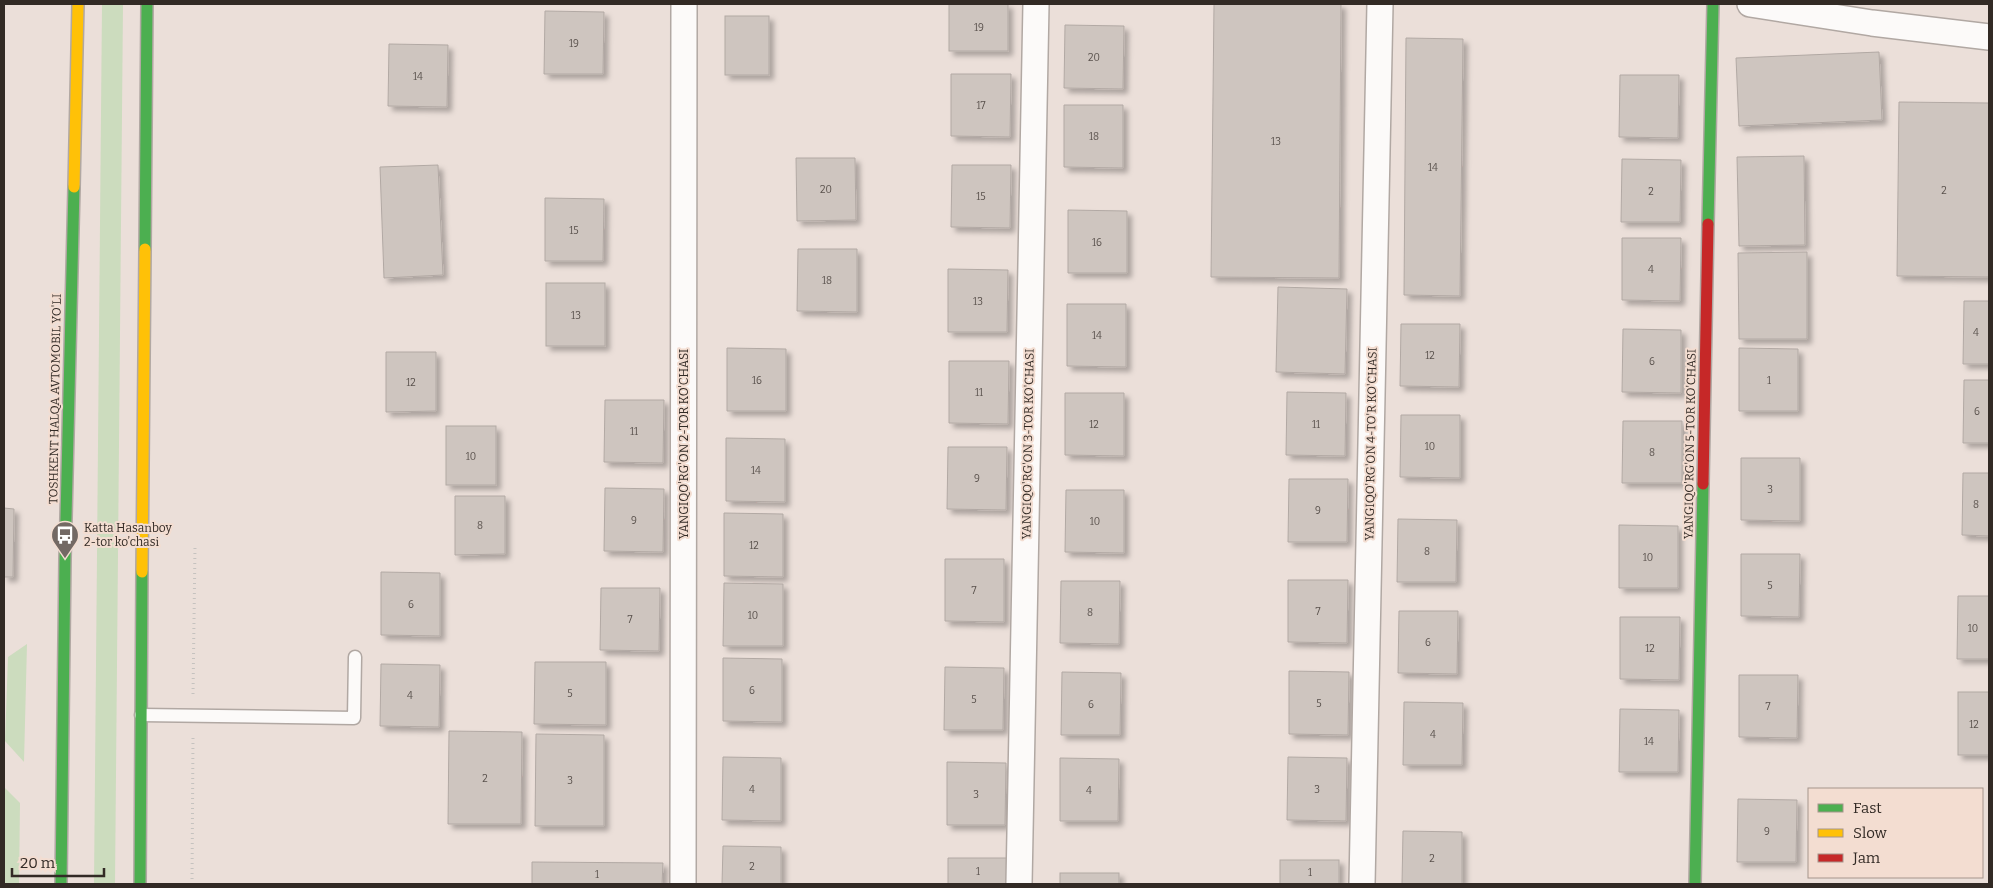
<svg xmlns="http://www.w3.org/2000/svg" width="1993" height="888" viewBox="0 0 1993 888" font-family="Bitter,serif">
<defs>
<filter id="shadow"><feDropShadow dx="4.5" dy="4.5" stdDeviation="2.5" flood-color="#0004"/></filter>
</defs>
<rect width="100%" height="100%" fill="#ebdfd9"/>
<!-- grass -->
<g fill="#ccdcbe">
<polygon points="102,4 123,4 115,884 94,884"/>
<polygon points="27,644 24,762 5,741 8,657"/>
<polygon points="4,787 20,803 19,884 4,884"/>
</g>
<!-- building -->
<g fill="#cec5bf" stroke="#b2a9a4" filter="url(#shadow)">
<rect x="949" y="4" width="59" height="47"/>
<polygon points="1214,4 1341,4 1339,278 1211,277"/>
<polygon points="545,11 604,12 603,74 544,74"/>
<rect x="725" y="16" width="44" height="59"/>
<polygon points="1065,25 1124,26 1123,89 1064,88"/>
<polygon points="1406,38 1463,39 1460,296 1404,295"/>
<polygon points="389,44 448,45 447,107 388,106"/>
<polygon points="1879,52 1882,120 1739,126 1736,58"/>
<polygon points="951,74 1011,74 1010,137 951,136"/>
<polygon points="1620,75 1679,75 1678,138 1619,137"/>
<polygon points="1899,102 1989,103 1989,277 1897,276"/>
<polygon points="1064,105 1123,105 1123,168 1064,167"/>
<polygon points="1804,156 1805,245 1739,246 1737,157"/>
<polygon points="796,158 855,158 856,220 797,221"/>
<polygon points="1622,159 1681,160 1680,222 1621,222"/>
<polygon points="438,165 443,275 384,278 380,167"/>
<polygon points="952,165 1011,165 1010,228 951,227"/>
<polygon points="545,198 604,199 603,261 545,261"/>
<polygon points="1068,210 1127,211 1127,273 1068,273"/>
<polygon points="1622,238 1681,238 1680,301 1622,300"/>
<polygon points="798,249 857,249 857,312 797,311"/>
<polygon points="1807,252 1807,339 1739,339 1738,253"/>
<polygon points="948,269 1008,270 1007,332 948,332"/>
<rect x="546" y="283" width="59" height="63"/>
<polygon points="1278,287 1347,289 1345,374 1276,372"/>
<polygon points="1964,301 1989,301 1989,364 1963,364"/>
<polygon points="1067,304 1126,304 1126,367 1067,366"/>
<polygon points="1401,324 1460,324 1459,387 1400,386"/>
<polygon points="1623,329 1681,330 1681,393 1622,392"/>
<polygon points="727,348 786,349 786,411 727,411"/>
<polygon points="1739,348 1798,349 1798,411 1739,411"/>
<polygon points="386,352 436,352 436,411 386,412"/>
<polygon points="949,361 1009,361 1008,424 949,423"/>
<polygon points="1964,380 1989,380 1989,443 1963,443"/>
<polygon points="1287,392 1346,393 1345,456 1286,455"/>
<polygon points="1065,393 1124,393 1124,456 1065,455"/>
<polygon points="605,400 664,400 663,463 604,462"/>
<polygon points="1401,415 1460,415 1460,478 1400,477"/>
<polygon points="1623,421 1682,421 1682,483 1622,483"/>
<rect x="446" y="426" width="50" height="59"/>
<polygon points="726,438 785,439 785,502 726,501"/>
<polygon points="948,447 1007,447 1006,510 947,509"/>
<polygon points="1741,458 1800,458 1800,521 1741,520"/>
<polygon points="1963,473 1989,473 1989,536 1962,535"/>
<polygon points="1289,479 1348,479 1347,542 1288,542"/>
<polygon points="605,488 664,489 663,552 604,551"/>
<polygon points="1066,490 1124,490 1124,553 1065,552"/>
<polygon points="455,496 505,496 505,554 455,555"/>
<polygon points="4,508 14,509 13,577 4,577"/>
<polygon points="724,513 783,514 783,577 724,576"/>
<polygon points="1398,519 1457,520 1456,582 1397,582"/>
<polygon points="1619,525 1678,526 1678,588 1619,588"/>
<polygon points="1741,554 1800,554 1799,617 1741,616"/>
<polygon points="945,559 1004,559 1004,622 945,621"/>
<polygon points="381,572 440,573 440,636 381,635"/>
<polygon points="1288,580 1348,580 1347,643 1288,642"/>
<polygon points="1061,581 1120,581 1119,644 1060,643"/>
<polygon points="724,583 783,584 783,646 723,646"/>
<polygon points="601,588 660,588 659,651 600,650"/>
<polygon points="1958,596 1989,596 1989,659 1957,659"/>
<polygon points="1399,611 1458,611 1457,674 1398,673"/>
<polygon points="1620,617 1680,617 1679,680 1620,679"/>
<polygon points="723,658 782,659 782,722 723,721"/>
<polygon points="535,662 606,662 606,725 534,724"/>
<polygon points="381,664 440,665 439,727 380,726"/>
<polygon points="945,667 1004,668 1003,730 944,730"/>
<polygon points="1289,671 1349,672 1348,735 1289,734"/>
<polygon points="1062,672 1121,673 1120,735 1061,735"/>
<polygon points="1739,675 1798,675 1797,738 1739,737"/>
<rect x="1958" y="692" width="31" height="63"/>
<polygon points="1404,702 1463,703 1462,765 1403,765"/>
<polygon points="1620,709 1679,710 1678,772 1619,772"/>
<polygon points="449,731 522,732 521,824 448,824"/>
<polygon points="536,734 604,735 604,826 535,826"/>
<polygon points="723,757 781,758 781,821 722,820"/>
<polygon points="1288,757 1347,758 1346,821 1287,820"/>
<polygon points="1060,758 1119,759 1118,821 1060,821"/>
<polygon points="947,762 1006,763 1005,825 947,825"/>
<polygon points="1738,799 1797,800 1796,862 1737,862"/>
<polygon points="1403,831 1462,832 1462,884 1402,884"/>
<polygon points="723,846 781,847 781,884 722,884"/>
<polygon points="948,858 1008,858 1007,884 948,884"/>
<rect x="1280" y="860" width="59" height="24"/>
<polygon points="532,862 663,863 662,884 532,884"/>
<rect x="1060" y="873" width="59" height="11"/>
</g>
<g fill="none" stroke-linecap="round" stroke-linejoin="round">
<!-- lane casing -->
<g stroke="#b1a8a3" stroke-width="15">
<polyline id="lane" points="141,715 354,718 355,657"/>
</g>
<!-- street casing -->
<g stroke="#b1a8a3" stroke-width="28">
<g id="street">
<polyline points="1750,4 1872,23 1989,37"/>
<polyline points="683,884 684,4"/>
<polyline points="1019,884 1036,4"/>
<polyline points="1362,884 1380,4"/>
</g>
</g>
<!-- fast casing -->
<g stroke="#b1a8a3" stroke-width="14">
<g id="fast">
<polyline points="1708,224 1713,4"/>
<polyline points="145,249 147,4"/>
<polyline points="61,884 65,559 74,187"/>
<polyline points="140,884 142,572"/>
<polyline points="1695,884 1703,484"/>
</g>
</g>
<!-- slow casing -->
<g stroke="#b1a8a3" stroke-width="14">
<g id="slow">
<polyline points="74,187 78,4"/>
<polyline points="142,572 145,249"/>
</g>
</g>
<!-- jam casing -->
<g stroke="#b1a8a3" stroke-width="14">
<polyline id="jam" points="1703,484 1708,224"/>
</g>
<!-- path -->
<g stroke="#c5c2bf" stroke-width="3" stroke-dasharray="1 4" stroke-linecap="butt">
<polyline points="193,694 195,547"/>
<polyline points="192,884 193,737"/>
</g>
<!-- lane -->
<use href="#lane" stroke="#fcfaf9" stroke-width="12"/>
<!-- street -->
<use href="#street" stroke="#fcfaf9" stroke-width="25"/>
<!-- fast -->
<use href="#fast" stroke="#4caf50" stroke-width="11"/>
<!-- slow -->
<use href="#slow" stroke="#ffc107" stroke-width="11"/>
<!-- jam -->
<use href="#jam" stroke="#c62828" stroke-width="11"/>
</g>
<!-- icons -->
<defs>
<g id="bus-pin" transform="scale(1.4375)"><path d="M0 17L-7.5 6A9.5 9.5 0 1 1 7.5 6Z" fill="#736964" stroke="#f3ddd1"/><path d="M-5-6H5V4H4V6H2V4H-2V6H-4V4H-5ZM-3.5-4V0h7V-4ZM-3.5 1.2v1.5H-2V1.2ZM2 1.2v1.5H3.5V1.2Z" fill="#fff"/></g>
</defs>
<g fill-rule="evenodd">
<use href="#bus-pin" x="65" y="535"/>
</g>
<g text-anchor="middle" stroke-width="4" stroke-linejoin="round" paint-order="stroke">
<!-- number labels -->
<g font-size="10" fill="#59514c">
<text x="979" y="31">19</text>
<text x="574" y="47">19</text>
<text x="1094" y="61">20</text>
<text x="418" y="80">14</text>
<text x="981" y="109">17</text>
<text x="1094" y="140">18</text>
<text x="1276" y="145">13</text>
<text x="1433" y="171">14</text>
<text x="826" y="193">20</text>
<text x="1944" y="194">2</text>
<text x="1651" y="195">2</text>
<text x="981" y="200">15</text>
<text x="574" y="234">15</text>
<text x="1097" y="246">16</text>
<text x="1651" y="273">4</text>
<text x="827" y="284">18</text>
<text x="978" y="305">13</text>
<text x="576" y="319">13</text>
<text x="1976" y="336">4</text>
<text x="1097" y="339">14</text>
<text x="1430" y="359">12</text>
<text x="1652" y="365">6</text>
<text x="757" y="384">16</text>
<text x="1769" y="384">1</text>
<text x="411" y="386">12</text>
<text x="979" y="396">11</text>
<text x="1977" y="415">6</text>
<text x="1094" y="428">12</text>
<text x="1316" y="428">11</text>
<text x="634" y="435">11</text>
<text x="1430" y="450">10</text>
<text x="1652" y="456">8</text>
<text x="471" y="460">10</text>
<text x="756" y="474">14</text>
<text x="977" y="482">9</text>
<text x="1770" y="493">3</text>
<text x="1976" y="508">8</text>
<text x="1318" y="514">9</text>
<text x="634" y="524">9</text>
<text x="1095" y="525">10</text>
<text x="480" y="529">8</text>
<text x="754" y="549">12</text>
<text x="1427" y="555">8</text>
<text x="1648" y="561">10</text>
<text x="1770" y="589">5</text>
<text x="974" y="594">7</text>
<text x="411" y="608">6</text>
<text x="1318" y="615">7</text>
<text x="1090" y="616">8</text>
<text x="753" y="619">10</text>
<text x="630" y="623">7</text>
<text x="1973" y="632">10</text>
<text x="1428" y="646">6</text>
<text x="1650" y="652">12</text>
<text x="752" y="694">6</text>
<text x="570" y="697">5</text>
<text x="410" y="699">4</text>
<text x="974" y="703">5</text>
<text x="1319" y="707">5</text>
<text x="1091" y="708">6</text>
<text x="1768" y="710">7</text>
<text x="1974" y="728">12</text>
<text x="1433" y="738">4</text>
<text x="1649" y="745">14</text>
<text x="485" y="782">2</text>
<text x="570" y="784">3</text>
<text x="752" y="793">4</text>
<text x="1317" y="793">3</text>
<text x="1089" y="794">4</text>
<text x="976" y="798">3</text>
<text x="1767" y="835">9</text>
<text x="1432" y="862">2</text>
<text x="752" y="870">2</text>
<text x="978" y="875">1</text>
<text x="1310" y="876">1</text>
<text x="597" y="878">1</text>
</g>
<!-- street labels -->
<g font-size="12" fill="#322a25" stroke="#f3ddd1">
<text transform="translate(55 399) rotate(-89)" y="4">TOSHKENT HALQA AVTOMOBIL YO'LI</text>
<text transform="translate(684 444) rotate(-90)" y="4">YANGIQO'RG'ON 2-TOR KO'CHASI</text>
<text transform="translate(1028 444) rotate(-89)" y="4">YANGIQO'RG'ON 3-TOR KO'CHASI</text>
<text transform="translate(1371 444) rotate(-89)" y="4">YANGIQO'RG'ON 4-TO'R KO'CHASI</text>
<text transform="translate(1690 444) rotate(-89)" y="4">YANGIQO'RG'ON 5-TOR KO'CHASI</text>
</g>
<!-- poi labels -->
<g font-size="12" fill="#322a25" stroke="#f3ddd1" text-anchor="start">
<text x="84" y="532">Katta Hasanboy<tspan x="84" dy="14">2-tor ko’chasi</tspan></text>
</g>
</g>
<!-- border -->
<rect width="1993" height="888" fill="none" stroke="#322a25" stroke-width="10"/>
<!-- legend -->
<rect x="1808" y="788" width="175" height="90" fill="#f3ddd1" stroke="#a6958c"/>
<rect x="1818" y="804" width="25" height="8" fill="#4caf50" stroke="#a6958c"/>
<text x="1853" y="813" font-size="15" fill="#322a25">Fast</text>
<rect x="1818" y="829" width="25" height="8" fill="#ffc107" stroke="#a6958c"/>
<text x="1853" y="838" font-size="15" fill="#322a25">Slow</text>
<rect x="1818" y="854" width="25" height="8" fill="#c62828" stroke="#a6958c"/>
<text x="1853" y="863" font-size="15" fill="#322a25">Jam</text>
<!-- scale -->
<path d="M12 868v8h92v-8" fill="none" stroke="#322a25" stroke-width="2.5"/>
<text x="20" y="868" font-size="15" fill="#322a25" stroke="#f3ddd1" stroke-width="4" paint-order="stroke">20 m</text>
</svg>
